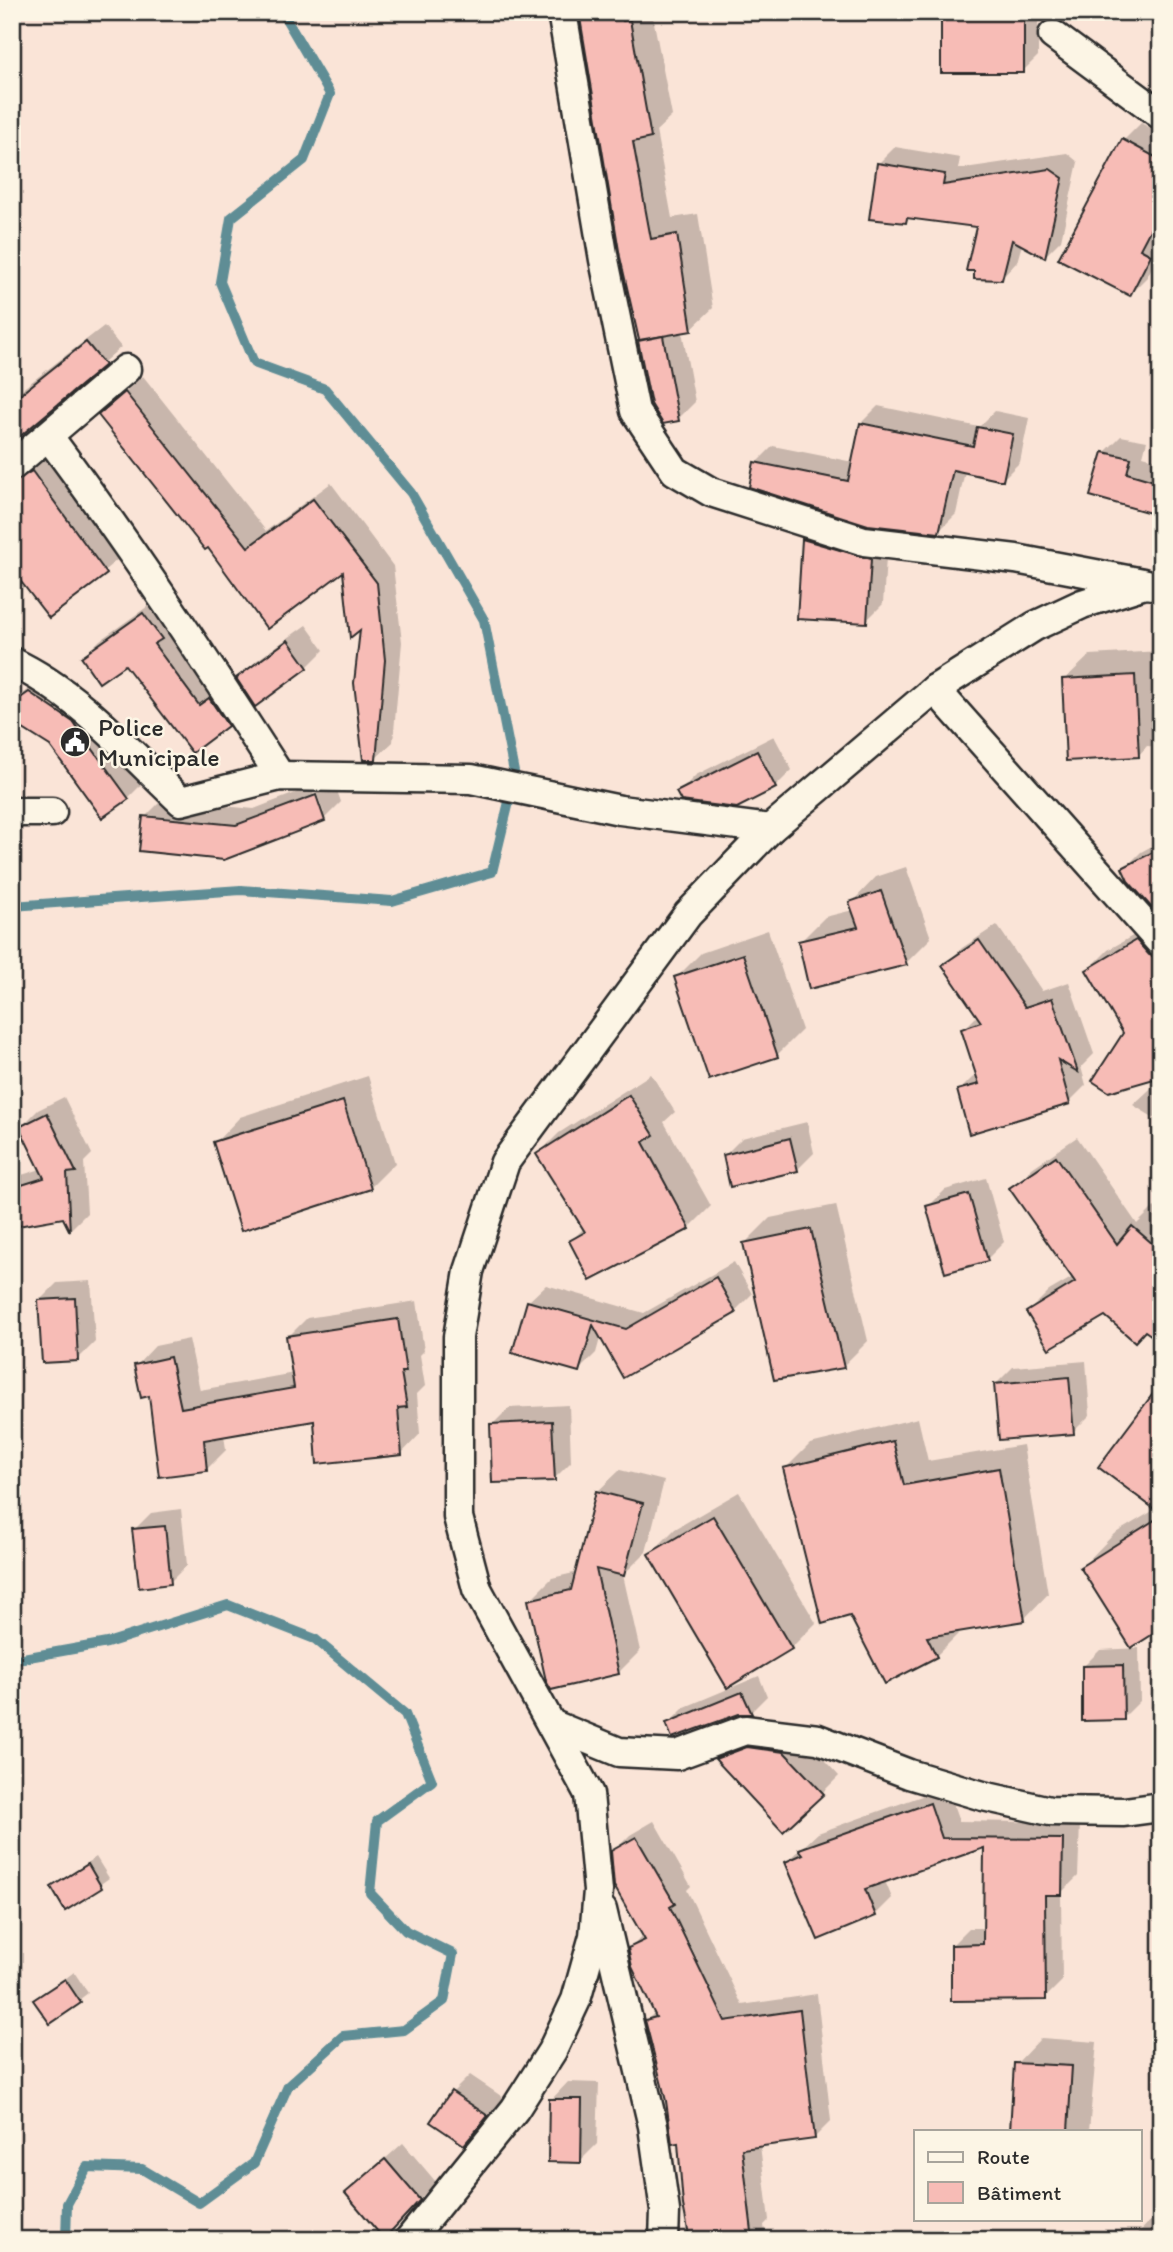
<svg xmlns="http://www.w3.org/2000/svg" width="1173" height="2252" viewBox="0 0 1173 2252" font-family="Itim,sans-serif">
<rect width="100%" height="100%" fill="#fae4d7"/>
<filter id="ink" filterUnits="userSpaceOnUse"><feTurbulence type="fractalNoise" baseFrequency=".0143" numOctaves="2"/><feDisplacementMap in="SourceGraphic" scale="14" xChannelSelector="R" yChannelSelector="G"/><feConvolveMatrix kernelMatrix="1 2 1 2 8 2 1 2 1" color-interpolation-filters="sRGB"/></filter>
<g filter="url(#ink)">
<!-- shadow -->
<g fill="#0003">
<polygon points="581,12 652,12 672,116 656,131 672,218 698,214 713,308 691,329 682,331 695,402 678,419 641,341 622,257"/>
<polygon points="941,12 1038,12 1038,56 1023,71"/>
<polygon points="1141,123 1161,134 1161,222 1156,232 1161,234 1161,250 1147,277 1130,294 1124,140"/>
<polygon points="895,147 960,158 958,169 1067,153 1078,162 1061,240 1045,256 1022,244 1017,262 1001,279 979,225 910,217 905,222 878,164"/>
<polygon points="104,326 121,347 13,441 12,448 12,397"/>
<polygon points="143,376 266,531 331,483 393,566 402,642 393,742 375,759 362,627 344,569 208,545 100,415"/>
<polygon points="878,406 979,427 995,411 1029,418 1020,462 1003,479 965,471 956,514 939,531 756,463 773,446 853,462 861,423"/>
<polygon points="1121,436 1147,441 1143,456 1161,461 1161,514 1104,453"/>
<polygon points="12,451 33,466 49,455 123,555 49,616 12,568"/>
<polygon points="821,522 887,542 883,604 866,621 799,617 804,539"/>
<polygon points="161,597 244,708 227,725 126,662 83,657 100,640"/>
<polygon points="306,625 324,650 307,667 239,678 256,661"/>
<polygon points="1161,651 1161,747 1147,746 1138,756 1064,680 1090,655"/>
<polygon points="47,676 145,781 128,798 12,720 12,702"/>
<polygon points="774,736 792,770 775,787 679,792 696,775"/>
<polygon points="333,779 341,802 324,819 224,858 145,817 162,800 254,809 311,787 320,813 324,813 314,786"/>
<polygon points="1161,841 1161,917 1124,869 1141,852"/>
<polygon points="906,867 931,938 906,963 800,942 825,917 853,910 851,903 876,877"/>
<polygon points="997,925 1042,991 1069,982 1094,1054 1081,1067 1086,1085 1069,1102 959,1091 976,1074 963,1030 978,1015 945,965 962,948"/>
<polygon points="768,930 802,1030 777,1055 676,978 701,953"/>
<polygon points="1143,930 1161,931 1161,1075 1125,1033 1088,970 1108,950"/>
<polygon points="651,1074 675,1112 664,1122 711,1206 689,1228 571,1241 584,1228 538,1154 559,1133"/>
<polygon points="368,1076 395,1163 370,1188 215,1143 240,1117"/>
<polygon points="1161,1079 1161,1122 1133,1105"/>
<polygon points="64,1097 92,1154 84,1162 87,1213 71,1229 64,1216 12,1227 12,1178 41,1169 21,1127 38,1110"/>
<polygon points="807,1122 814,1153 797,1170 725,1155 742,1138"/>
<polygon points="1077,1137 1137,1224 1154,1207 1161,1213 1161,1340 1145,1329 1105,1313 1028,1312 1049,1291 1073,1277 1012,1189 1032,1168"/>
<polygon points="986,1178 1004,1242 987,1259 928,1207 945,1190"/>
<polygon points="836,1205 868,1341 843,1366 745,1243 770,1218"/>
<polygon points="734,1262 752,1294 735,1311 601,1335 596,1353 579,1370 528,1302 546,1285 644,1313"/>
<polygon points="91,1281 95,1342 78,1359 40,1300 57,1283"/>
<polygon points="417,1301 424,1351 420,1355 425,1386 417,1394 420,1434 401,1454 315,1419 224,1435 226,1450 207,1469 150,1394 136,1366 155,1346 189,1339 200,1390 294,1373 288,1337 307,1318"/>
<polygon points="1086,1361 1090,1415 1073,1432 996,1384 1013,1367"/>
<polygon points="569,1405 571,1462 554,1479 492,1425 509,1408"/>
<polygon points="918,1418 928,1461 1023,1445 1048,1594 1024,1619 961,1631 936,1656 785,1469 810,1444"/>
<polygon points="620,1470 664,1481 646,1552 623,1575 640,1651 618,1673 530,1600 552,1578 578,1572 597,1492"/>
<polygon points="739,1492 816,1623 791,1648 650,1554 675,1529"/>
<polygon points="1161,1506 1161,1627 1082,1567 1114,1534"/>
<polygon points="181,1509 187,1565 170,1582 134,1530 151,1513"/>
<polygon points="1139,1648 1140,1701 1123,1718 1083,1667 1100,1650"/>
<polygon points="759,1676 767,1696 751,1712 668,1724 685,1707"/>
<polygon points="801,1735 839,1776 822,1793 717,1759 734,1742"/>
<polygon points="947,1787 959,1821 1080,1823 1078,1876 1061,1893 1062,1981 1045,1998 952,1945 969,1928 985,1928 986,1846 885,1881 892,1898 875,1915 787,1862 818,1833"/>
<polygon points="654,1821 691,1886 687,1890 742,2005 817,1994 831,2121 814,2138 760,2145 769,2220 764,2225 766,2240 687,2240 680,2141 647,2020 656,2011 630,1949 644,1934 613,1852 630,1835"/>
<polygon points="96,1857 109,1878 66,1909 53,1888"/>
<polygon points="74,1972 88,1993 50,2022 36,2001"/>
<polygon points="1041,2038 1097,2042 1089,2131 1012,2131 1016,2064"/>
<polygon points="470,2075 504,2098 464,2143 453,2092"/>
<polygon points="568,2082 599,2083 597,2144 580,2161 551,2100"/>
<polygon points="403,2143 436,2182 400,2219 347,2193"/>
<polygon points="1161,2216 1161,2240 1132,2240 1148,2223"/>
</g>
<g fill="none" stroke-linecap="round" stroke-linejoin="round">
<!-- stream -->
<g stroke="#5e8d95" stroke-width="10">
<polyline points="12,906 241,890 392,901 492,872 515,777 484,620 411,493 325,389 254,363 220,282 231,218 304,160 330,94 282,12"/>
<polyline points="12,1660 107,1643 228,1605 315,1639 405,1714 432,1781 377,1821 370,1893 406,1931 453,1954 444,2001 404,2030 343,2036 288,2086 254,2163 199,2203 142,2169 87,2167 67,2204 66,2240"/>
</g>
</g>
<!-- building -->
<g fill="#f7bcb6" stroke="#2b2b2b" stroke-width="2">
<polygon points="579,12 621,12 623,21 630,20 651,138 633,142 651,239 677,234 692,331 639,340 620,257"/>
<rect x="941" y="12" width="83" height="61"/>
<polygon points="1122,139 1161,160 1161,209 1140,249 1151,255 1130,296 1058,259"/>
<polygon points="877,163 945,174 943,185 1050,169 1063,178 1045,258 1012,240 1002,280 974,279 974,271 966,271 976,227 907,218 906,223 869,219"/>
<polygon points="663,336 679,421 663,424 651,404 638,341"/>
<polygon points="86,342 105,365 12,443 12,401"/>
<polygon points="125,392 248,547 313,499 377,583 385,660 376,760 363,760 354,683 360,630 350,638 343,572 267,629 208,548 205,550 98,415"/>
<polygon points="860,423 973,446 977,427 1013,434 1003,481 953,470 939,533 868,525 749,487 754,462 848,481"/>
<polygon points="1103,452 1131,458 1127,473 1161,483 1161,516 1090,496"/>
<polygon points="32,471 107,574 49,618 12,570 12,482"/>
<polygon points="802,539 871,559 867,623 797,619"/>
<polygon points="143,613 162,639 154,644 199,705 209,698 228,726 192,753 125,665 99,683 81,657"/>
<polygon points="288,640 308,668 255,707 236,678"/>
<polygon points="1135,675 1139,757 1066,761 1062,679"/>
<polygon points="29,692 73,722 129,799 102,818 50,746 12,722 12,704"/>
<polygon points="757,751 776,788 737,808 681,801 676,792"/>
<polygon points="316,795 325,821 224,860 139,851 143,816 236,825"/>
<polygon points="1161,848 1161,918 1128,881 1122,868"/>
<polygon points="881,891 907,965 809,989 798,941 858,927 849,902"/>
<polygon points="979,940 1025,1007 1052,998 1078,1072 1058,1060 1070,1104 969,1134 957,1090 979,1084 961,1029 981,1022 942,965"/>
<polygon points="1136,940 1149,955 1161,959 1161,1077 1109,1092 1092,1081 1123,1033 1086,970"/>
<polygon points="743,954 778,1057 709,1080 674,977"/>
<polygon points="629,1095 654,1135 643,1142 690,1229 590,1281 569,1241 585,1232 536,1154"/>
<polygon points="343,1101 371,1189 241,1231 213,1142"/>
<polygon points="47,1113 76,1172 67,1173 70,1232 63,1218 12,1227 12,1188 44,1178 19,1127"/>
<polygon points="790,1138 798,1171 730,1187 723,1155"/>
<polygon points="1056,1156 1117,1244 1132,1226 1161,1251 1161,1342 1145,1331 1135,1342 1105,1316 1049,1349 1026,1312 1075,1282 1009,1188"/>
<polygon points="969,1194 988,1261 945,1273 926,1206"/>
<polygon points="811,1229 844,1368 774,1380 743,1243"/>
<polygon points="716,1277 736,1313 623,1378 593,1325 579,1372 512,1353 527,1301 626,1329"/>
<polygon points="75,1298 78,1361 42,1363 38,1300"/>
<polygon points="398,1319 406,1372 401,1372 407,1407 398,1408 402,1455 317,1464 314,1421 204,1440 207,1471 159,1477 149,1396 141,1398 134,1365 170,1357 181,1408 294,1388 286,1336"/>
<polygon points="1069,1377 1074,1434 999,1440 994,1384"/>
<polygon points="1161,1383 1161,1514 1098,1467"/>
<polygon points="552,1421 555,1481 492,1483 490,1424"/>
<polygon points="893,1441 904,1485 999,1468 1025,1621 927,1637 937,1657 885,1684 850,1616 822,1624 783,1468"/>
<polygon points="596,1491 643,1503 624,1576 596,1569 619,1674 551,1690 546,1681 528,1600 571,1590"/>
<polygon points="713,1516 792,1649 727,1688 648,1554"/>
<polygon points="1161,1516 1161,1629 1131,1648 1080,1567"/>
<polygon points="165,1526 171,1584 139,1588 132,1529"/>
<polygon points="1123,1665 1124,1720 1082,1721 1082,1666"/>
<polygon points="742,1692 752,1714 739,1714 672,1738 666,1723"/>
<polygon points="747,1747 784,1752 824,1794 783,1832 715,1759"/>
<polygon points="930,1803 942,1838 1063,1839 1062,1895 1045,1895 1046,2000 951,2001 951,1945 983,1944 984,1848 865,1889 876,1916 818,1940 785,1862 803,1854 799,1849"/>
<polygon points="636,1837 675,1904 670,1907 725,2021 800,2010 815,2139 742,2149 753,2240 690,2240 683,2205 678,2143 672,2144 666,2101 645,2020 656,2017 632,1967 628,1948 645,1940 614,1886 611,1851"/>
<polygon points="88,1864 102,1888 65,1911 51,1887"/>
<polygon points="65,1979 81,2003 50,2024 33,2000"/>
<polygon points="1014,2063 1072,2066 1068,2131 1010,2131"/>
<polygon points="451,2091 488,2116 464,2145 430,2122"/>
<polygon points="549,2099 582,2099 581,2163 548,2162"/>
<polygon points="385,2159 420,2200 384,2239 345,2193"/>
</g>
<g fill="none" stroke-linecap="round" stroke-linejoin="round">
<!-- street casing -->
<g stroke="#2b2b2b" stroke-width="33">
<g id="street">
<polyline points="562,12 604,260 635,411 675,471 711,492 864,541 1016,559 1143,583"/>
<polyline points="1053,35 1161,115"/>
<path d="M49,437C131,547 206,661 280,776"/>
<polyline points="12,466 126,369"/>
<path d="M12,662C77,692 130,753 181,801L280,776L471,779L620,810L770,829"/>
<polyline points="935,689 1161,943"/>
<polyline points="12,812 52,812"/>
<polyline points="551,1724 619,1752 677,1755 745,1730 818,1739 909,1774 983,1796 1050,1811 1124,1812 1161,1807"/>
<polyline points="602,1910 653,2126 665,2211 664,2240"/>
<polyline points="409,2240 515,2109 552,2051 576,2000 594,1936 598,1891 589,1794 477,1589 458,1517 458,1337 469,1271 505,1162 688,914 770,829 935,689 1035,626 1082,604 1145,584 1161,586"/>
</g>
</g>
<!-- street -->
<use href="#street" stroke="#fcf5e5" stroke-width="28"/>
</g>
</g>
<!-- icons -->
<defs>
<g id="civic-disc" transform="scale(1.575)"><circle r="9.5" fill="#2b2b2b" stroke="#fcf5e5"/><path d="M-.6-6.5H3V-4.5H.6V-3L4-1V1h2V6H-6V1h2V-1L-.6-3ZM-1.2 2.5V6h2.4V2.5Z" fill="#fff"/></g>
</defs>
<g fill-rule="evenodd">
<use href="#civic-disc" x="75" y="742"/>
</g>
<g text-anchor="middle" stroke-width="5" stroke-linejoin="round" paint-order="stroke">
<!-- poi labels -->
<g font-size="26" fill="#2b2b2b" stroke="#fcf5e5" text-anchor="start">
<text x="98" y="736">Police<tspan x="98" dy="30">Municipale</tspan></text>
</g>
</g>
<!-- margin -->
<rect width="1173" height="2252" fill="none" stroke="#fcf5e5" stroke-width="42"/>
<rect x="21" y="21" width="1131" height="2210" fill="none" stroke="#2b2b2b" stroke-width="2.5" filter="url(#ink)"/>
<!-- legend -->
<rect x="914" y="2130" width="228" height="91" fill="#fcf5e5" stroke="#a8a49b" stroke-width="2"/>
<rect x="928" y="2152" width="35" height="10" fill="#fcf5e5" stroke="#a8a49b" stroke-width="2"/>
<text x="977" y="2164" font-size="21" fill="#2b2b2b">Route</text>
<rect x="928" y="2182" width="35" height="21" fill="#f7bcb6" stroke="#a8a49b" stroke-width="2"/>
<text x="977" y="2200" font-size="21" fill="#2b2b2b">Bâtiment</text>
</svg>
